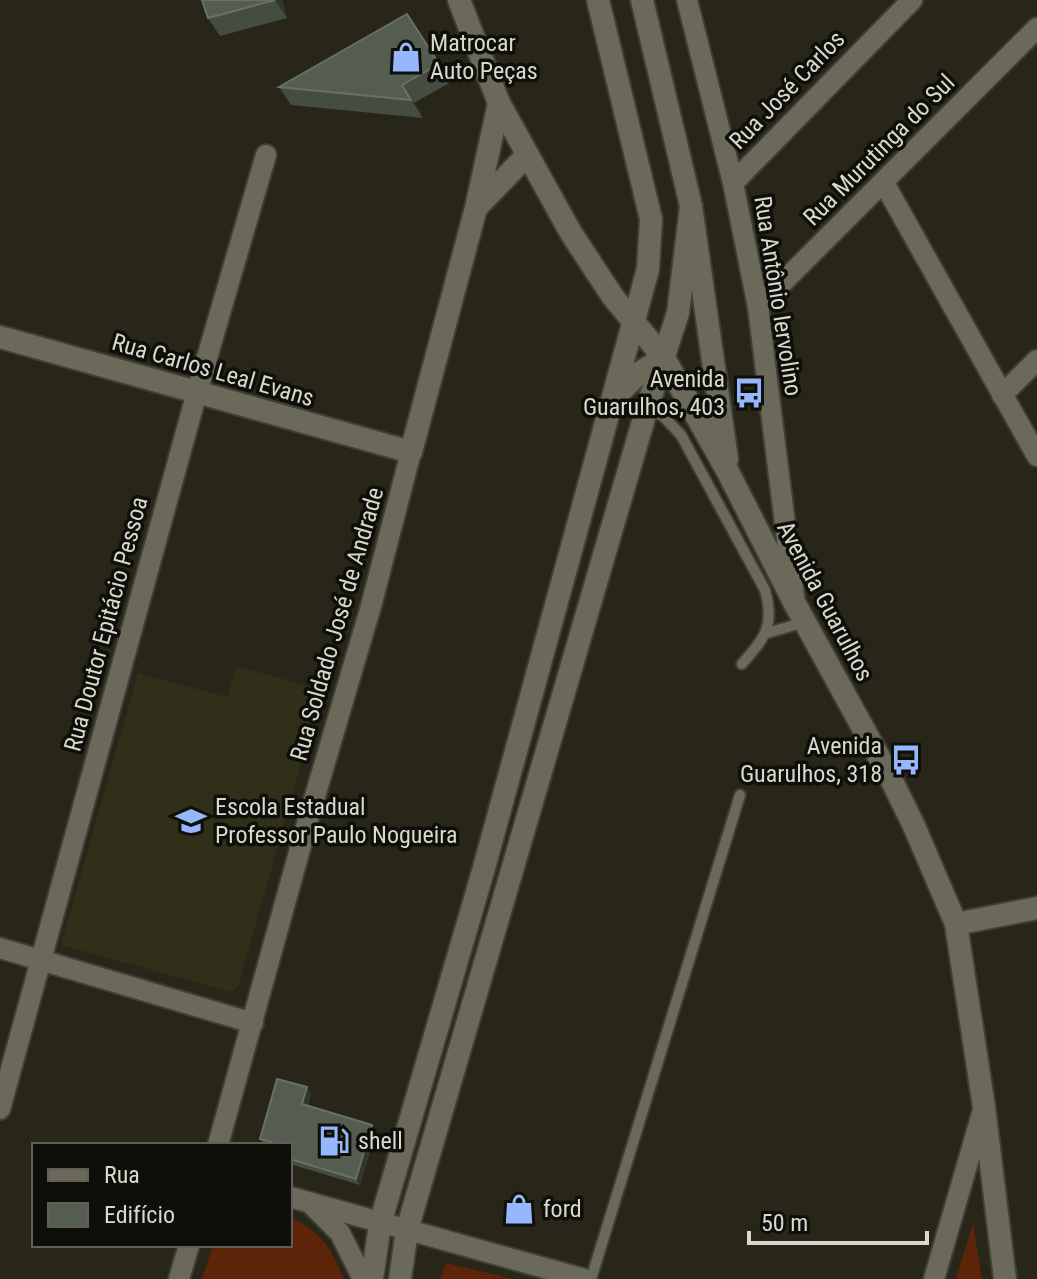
<svg xmlns="http://www.w3.org/2000/svg" width="1037" height="1279" viewBox="0 0 1037 1279" font-family="'Roboto Condensed',sans-serif">
<rect width="100%" height="100%" fill="#272618"/>
<!-- built -->
<polygon fill="#302f1a" points="237,666 322,690 238,987 231,992 61,945 138,673 227,697"/>
<!-- green -->
<g fill="#5d240a">
<path d="M290,1217C322,1233 330,1246 344,1279H202L213,1245H290Z"/>
<polygon points="973,1223 982,1279 956,1279"/>
<polygon points="446,1263 513,1279 440,1279"/>
</g>
<g fill="none" stroke-linecap="round" stroke-linejoin="round">
<!-- service casing -->
<g stroke="#403f35" stroke-width="14">
<g id="service">
<path d="M647,408L663,416L681,435L765,590C775,627 765,637 742,664"/>
<polyline points="767,633 805,622"/>
<polyline points="591,1279 740,795"/>
</g>
</g>
<!-- minor casing -->
<g stroke="#403f35" stroke-width="24">
<g id="minor">
<polyline points="687,0 733,183 758,307 794,596"/>
<polyline points="733,183 912,0"/>
<polyline points="884,183 1037,456"/>
<polyline points="758,307 1037,28"/>
<polyline points="1002,395 1037,360"/>
<polyline points="0,948 253,1023"/>
<polyline points="0,1109 197,392 266,155"/>
<polyline points="218,1145 308,820 371,606 411,452"/>
<polyline points="290,1197 584,1279"/>
<polyline points="313,1206 340,1233 363,1279"/>
<polyline points="179,1279 189,1245"/>
<polyline points="934,1279 983,1110"/>
</g>
</g>
<!-- tertiary casing -->
<g stroke="#403f35" stroke-width="26">
<g id="tertiary">
<polyline points="477,207 527,155"/>
<polyline points="0,337 411,452 476,208 499,103"/>
</g>
</g>
<!-- secondary casing -->
<g stroke="#403f35" stroke-width="26">
<g id="secondary">
<polyline points="459,0 499,103 571,233 613,297 664,358 728,472 795,604 891,779 914,826 956,924 984,1107 1005,1279"/>
<polyline points="642,0 691,206 727,459"/>
<polyline points="613,399 639,373 664,358"/>
<polyline points="956,924 1037,908"/>
<polyline points="372,1279 380,1224 484,868 648,269 651,219 598,0"/>
<polyline points="400,1279 407,1230 647,408 678,313 691,206"/>
</g>
</g>
<!-- service -->
<use href="#service" stroke="#6a695a" stroke-width="10"/>
<!-- minor -->
<use href="#minor" stroke="#6a695a" stroke-width="20"/>
<!-- tertiary -->
<use href="#tertiary" stroke="#6a695a" stroke-width="22"/>
<!-- secondary -->
<use href="#secondary" stroke="#6a695a" stroke-width="22"/>
</g>
<!-- wall -->
<g fill="#454d42">
<polygon points="202,0 282,0 287,18 220,36 208,18"/>
<polygon points="407,14 451,82 414,103 423,118 291,105 279,87"/>
<polygon points="311,1093 308,1105 372,1125 376,1131 360,1185 290,1164 290,1145 264,1145 260,1139"/>
</g>
<!-- shaded-wall -->
<g fill="#32372b">
<polygon points="275,0 282,0 287,18"/>
<polygon points="407,14 420,32 451,82 439,64"/>
<polygon points="402,85 414,103 423,118 411,100"/>
<polygon points="307,1087 311,1093 306,1110 302,1104"/>
<polygon points="372,1125 376,1131 360,1185 356,1179"/>
</g>
<!-- building -->
<g fill="#555c51" stroke="#697065" stroke-width="2">
<polygon points="202,0 275,0 208,18"/>
<polygon points="407,14 439,64 402,85 411,100 279,87"/>
<polygon points="277,1079 307,1087 302,1104 372,1125 356,1179 290,1159 290,1145 284,1145 260,1139"/>
</g>
<!-- icons -->
<defs>
<g id="shop-bare" transform="scale(2.4)"><path d="M-5-2.5h2.3a2.7 3.5 0 0 1 5.4 0H5L5.5 6h-11ZM-1.5-2.5h3a1.5 2.3 0 0 0-3 0Z" fill="#96b6fd" stroke="#0f0f09" stroke-width="2.5" paint-order="stroke"/></g>
<g id="bus-bare" transform="scale(2.4)"><path d="M-5-6H5V4H4V6H2V4H-2V6H-4V4H-5ZM-3.5-4V0h7V-4ZM-3.5 1.2v1.5H-2V1.2ZM2 1.2v1.5H3.5V1.2Z" fill="#96b6fd" stroke="#0f0f09" stroke-width="2.5" paint-order="stroke"/></g>
<g id="school-bare" transform="scale(2.4)"><path d="M0-5L7-2L0 1L-7-2ZM-4 1L0 2.5L4 1V4Q0 6-4 4Z" fill="#96b6fd" stroke="#0f0f09" stroke-width="2.5" paint-order="stroke"/></g>
<g id="fuel-bare" transform="scale(2.4)"><path d="M-5.5-6h7V0h2V4h1.3V-2.5L3-4.5l.8-.8L6-3V5H2.5V1h-1V6h-7ZM-4.2-4.7v3.2H.2V-4.7Z" fill="#96b6fd" stroke="#0f0f09" stroke-width="2.5" paint-order="stroke"/></g>
</defs>
<g fill-rule="evenodd">
<use href="#shop-bare" x="406" y="57"/>
<use href="#bus-bare" x="749" y="393"/>
<use href="#bus-bare" x="906" y="760"/>
<use href="#school-bare" x="191" y="821"/>
<use href="#fuel-bare" x="334" y="1141"/>
<use href="#shop-bare" x="519" y="1209"/>
</g>
<g text-anchor="middle" stroke-width="7" stroke-linejoin="round" paint-order="stroke">
<!-- poi labels -->
<g font-size="24" fill="#d8d8cf" stroke="#0f0f09" text-anchor="start">
<text x="430" y="51">Matrocar<tspan x="430" dy="28">Auto Peças</tspan></text>
<text x="725" y="387" text-anchor="end">Avenida<tspan x="725" dy="28">Guarulhos, 403</tspan></text>
<text x="882" y="754" text-anchor="end">Avenida<tspan x="882" dy="28">Guarulhos, 318</tspan></text>
<text x="215" y="815">Escola Estadual<tspan x="215" dy="28">Professor Paulo Nogueira</tspan></text>
<text x="358" y="1149">shell</text>
<text x="543" y="1217">ford</text>
</g>
<!-- street labels -->
<g font-size="24" fill="#d8d8cf" stroke="#0f0f09">
<text transform="translate(787 90) rotate(-46)" y="8">Rua José Carlos</text>
<text transform="translate(879 150) rotate(-45)" y="8">Rua Murutinga do Sul</text>
<text transform="translate(778 296) rotate(81)" y="8">Rua Antônio Iervolino</text>
<text transform="translate(213 370) rotate(16)" y="8">Rua Carlos Leal Evans</text>
<text transform="translate(825 601) rotate(62)" y="8">Avenida Guarulhos</text>
<text transform="translate(106 624) rotate(-75)" y="8">Rua Doutor Epitácio Pessoa</text>
<text transform="translate(337 624) rotate(-74)" y="8">Rua Soldado José de Andrade</text>
</g>
</g>
<!-- legend -->
<rect x="32" y="1143" width="260" height="104" fill="#0f0f09" stroke="#5f5f58" stroke-width="2"/>
<rect x="48" y="1169" width="40" height="12" fill="#6a695a" stroke="#5f5f58" stroke-width="2"/>
<text x="104" y="1183" font-size="24" fill="#d8d8cf">Rua</text>
<rect x="48" y="1203" width="40" height="24" fill="#555c51" stroke="#5f5f58" stroke-width="2"/>
<text x="104" y="1223" font-size="24" fill="#d8d8cf">Edifício</text>
<!-- scale -->
<path d="M749 1231v12h178v-12" fill="none" stroke="#d8d8cf" stroke-width="4"/>
<text x="761" y="1231" font-size="24" fill="#d8d8cf" stroke="#0f0f09" stroke-width="6" paint-order="stroke">50 m</text>
</svg>
